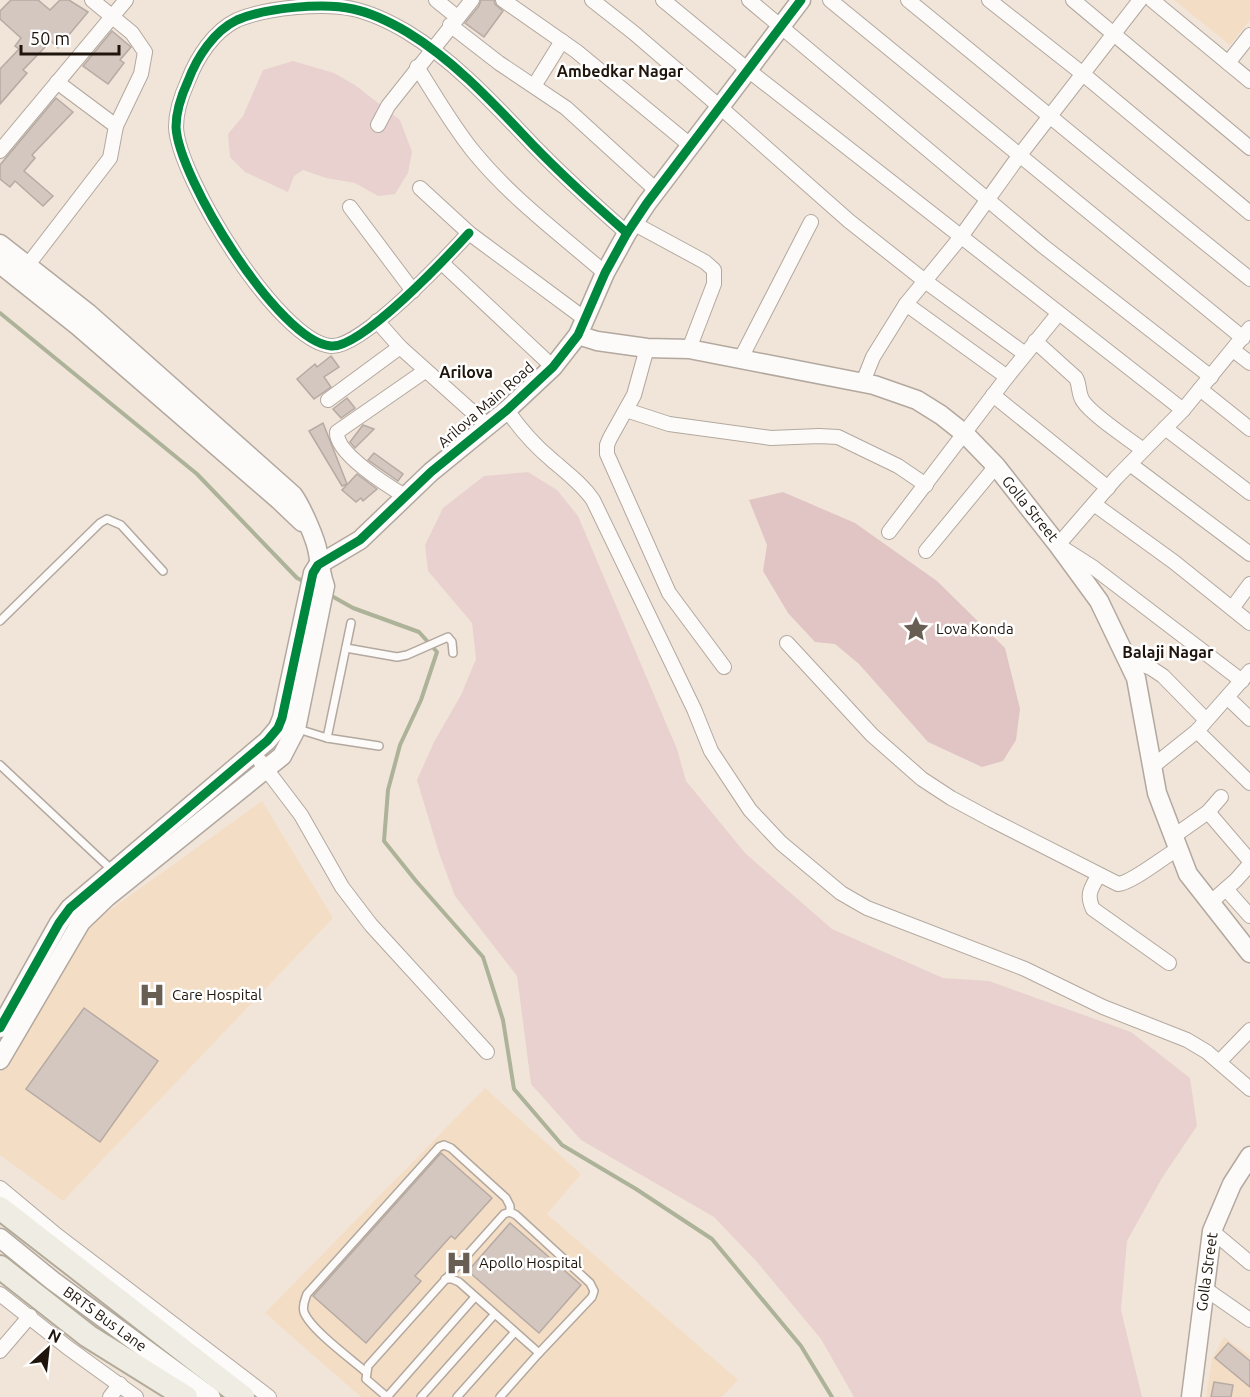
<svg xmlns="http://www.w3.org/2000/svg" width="1250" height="1397" viewBox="0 0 1250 1397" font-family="Ubuntu,sans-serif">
<rect width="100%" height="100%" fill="#f1e5d9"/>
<!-- built -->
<g fill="#f4ddc5">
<polygon points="1174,0 1250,0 1250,20 1230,45"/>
<polygon points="262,801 333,918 63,1201 0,1155 0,1074 82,930"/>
<polygon points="485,1088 581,1174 547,1214 738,1380 722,1397 361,1397 265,1313"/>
<polygon points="1224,1337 1250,1356 1250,1397 1206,1397 1212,1359"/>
</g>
<!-- green -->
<g fill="#e8d1cf">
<polygon points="293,61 334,73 355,85 400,120 412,152 408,173 395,194 378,196 355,183 326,178 303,170 294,176 288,192 245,172 230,157 228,134 243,116 263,70"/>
<polygon points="528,472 557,490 578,516 677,749 686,781 746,854 832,929 943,978 989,981 1131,1032 1190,1078 1197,1126 1162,1178 1127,1241 1121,1310 1142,1397 854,1397 821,1339 757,1262 714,1217 581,1140 531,1084 517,976 455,896 439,853 417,780 434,742 461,695 476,659 472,623 428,571 425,545 443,508 484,476"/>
</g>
<!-- forest -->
<polygon fill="#e0c5c4" points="783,492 855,523 937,581 1005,648 1020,709 1016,740 1003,761 982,767 928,742 859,664 835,644 815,642 788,613 763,571 767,545 749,500"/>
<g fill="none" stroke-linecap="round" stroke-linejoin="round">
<!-- stream -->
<g stroke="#acb399" stroke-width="4">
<polyline points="0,313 197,474 297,578 305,582"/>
<polyline points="330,595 353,608 419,632 437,652 421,700 400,745 388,790 384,841 416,881 483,957 503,1020 514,1089 562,1145 636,1189 712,1239 801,1346 832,1397"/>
</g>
</g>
<!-- building -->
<g fill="#d4c7c0" stroke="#b6aaa3" stroke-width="1.5">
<polygon points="11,0 38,0 50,10 60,0 69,0 88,12 58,48 51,41 23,70 27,73 0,104 0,69 19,49 15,46 21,38 0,19 0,11"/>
<polygon points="481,0 494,0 495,4 503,11 484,37 465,23 479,6"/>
<polygon points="112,31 131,47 120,60 124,63 108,84 83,66"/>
<polygon points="56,98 73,112 32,155 35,158 24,171 53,196 43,206 15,181 10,187 0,179 0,165"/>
<polygon points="331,356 339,367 324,377 331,387 314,399 297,379 315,364 317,367"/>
<polygon points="347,398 355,408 341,418 333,409"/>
<polygon points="323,423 347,484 342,486 309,431"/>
<polygon points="363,425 374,429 355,448 350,442"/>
<polygon points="374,453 403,474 398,481 368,460"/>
<polygon points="357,474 377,489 363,501 361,498 356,502 342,490"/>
<polygon points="84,1008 158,1061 100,1142 26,1089"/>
<polygon points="441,1153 492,1198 455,1239 451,1236 415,1276 421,1281 366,1343 313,1296"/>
<polygon points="510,1223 581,1285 539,1333 468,1271"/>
<polygon points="1228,1343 1250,1361 1250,1387 1215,1358"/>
<polygon points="1214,1382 1233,1385 1231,1397 1211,1397"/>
</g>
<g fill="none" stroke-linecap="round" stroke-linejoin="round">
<!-- service casing -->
<g stroke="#b2a89f" stroke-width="10">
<g id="service">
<polyline points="0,621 100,523 107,519 121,525 163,571"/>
<polyline points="346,648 397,657 407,655 448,637 452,642 453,653"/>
<polyline points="298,729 327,738 379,746"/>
<polyline points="327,738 351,623"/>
<polyline points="0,765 112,870"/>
<polyline points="445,1279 452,1279 459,1282 539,1353 500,1397"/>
<path d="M366,1372C351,1359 310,1329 304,1312C302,1305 305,1300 307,1294L439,1147L444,1145L451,1148L506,1198L510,1206V1212"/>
<polyline points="387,1397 366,1379 368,1366 504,1214 510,1212 516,1215 590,1283 594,1291 592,1297 539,1353"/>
<polyline points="387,1397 475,1297"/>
<polyline points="421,1397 494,1315"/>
<polyline points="457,1397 515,1332"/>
</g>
</g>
<!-- minor casing -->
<g stroke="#b2a89f" stroke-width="16">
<g id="minor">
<polyline points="436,0 457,17"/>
<polyline points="503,0 576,51 690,145"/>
<polyline points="592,0 634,33 720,107 849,221 925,281 1025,354"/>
<polyline points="663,0 748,70 1183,410"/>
<polyline points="749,0 1043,246 1211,377"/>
<polyline points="830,0 1243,338"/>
<path d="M908,0C1022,93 1135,187 1250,279"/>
<polyline points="989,0 1083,74 1250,213"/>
<polyline points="1073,0 1250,148"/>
<polyline points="1152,0 1250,81"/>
<polyline points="450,25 499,63 566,108 656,190"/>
<polyline points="1228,63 1250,35"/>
<path d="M417,67C435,95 452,125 473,151C511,198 560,234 605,273"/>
<polyline points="57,82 116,126"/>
<polyline points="534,86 562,41"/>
<polyline points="378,125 388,106 472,0"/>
<polyline points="0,151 126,0"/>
<polyline points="420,188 469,233 585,319"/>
<polyline points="350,207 413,291"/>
<polyline points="633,223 705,262 714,270 714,284 689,349"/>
<path d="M469,233C447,257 361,349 331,346C279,342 178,177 176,127C176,112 182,94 188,81C197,57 214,31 237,20C265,8 323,2 353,9C372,13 390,22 407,32C455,61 495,105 533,145C563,176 595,205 627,233"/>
<polyline points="442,263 553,367"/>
<polyline points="27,266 110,158 116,126 141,74 145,52 132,33 92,0"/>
<polyline points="906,304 1007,377"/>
<polyline points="377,321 400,347"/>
<path d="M1035,341L1076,378C1080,385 1078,394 1083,401C1092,415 1129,439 1143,450"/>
<polyline points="647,348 634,395 610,438 607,445 607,454 669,593 724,667"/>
<polyline points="1233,350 1250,363"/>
<polyline points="740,360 811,222"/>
<polyline points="863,382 873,357 906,304 960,238 1019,156 1140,0"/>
<polyline points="1200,389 1250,429"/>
<polyline points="993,395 1108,488"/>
<polyline points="328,400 400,347 487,425"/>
<path d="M507,410C520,429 534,445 552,460C567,473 582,484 593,500L694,709L711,751L750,810L781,843L841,893L867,908L1025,969L1103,1007L1187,1040L1207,1052L1250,1089"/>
<polyline points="626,410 669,424 771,438 819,436 838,437 898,466 926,485"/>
<polyline points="1165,428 1250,493"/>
<polyline points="1130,464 1250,554"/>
<path d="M405,496C388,486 335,453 337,432L425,371"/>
<polyline points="1094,504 1174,562 1250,623"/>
<polyline points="889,532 1007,377 1058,314"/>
<polyline points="926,551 996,466"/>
<polyline points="1233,607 1250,584"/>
<path d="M787,643L872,735L922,779L951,798L992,820L1118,884C1132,883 1163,857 1178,849"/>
<polyline points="1126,658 1151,668 1163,676 1206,720"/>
<polyline points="1242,681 1094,568 1058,545 1116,478 1183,410 1250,328"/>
<polyline points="1227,697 1250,719"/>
<polyline points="1197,731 1250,783"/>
<polyline points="260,761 301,815 342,887 371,925 487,1052"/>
<polyline points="1152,767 1197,731 1250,671"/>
<polyline points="1208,812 1250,861"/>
<polyline points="1174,836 1208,812 1221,797"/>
<path d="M1098,876C1091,889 1086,894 1093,909L1169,963"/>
<polyline points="1226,889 1250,916"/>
<polyline points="1211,902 1236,880 1250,864"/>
<polyline points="1219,1062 1250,1030"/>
<polyline points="0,1188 54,1233 269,1397"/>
<polyline points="1212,1231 1250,1263"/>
<polyline points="1204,1288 1250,1320"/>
<polyline points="0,1294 67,1347 136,1397"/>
<polyline points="0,1351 30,1316"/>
<polyline points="110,1397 120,1384"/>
</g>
</g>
<!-- tertiary casing -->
<g stroke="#b2a89f" stroke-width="21">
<g id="tertiary">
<path d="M0,244L88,313L293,495C301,506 316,539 318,553C320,565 321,575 325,586L296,729L282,756L107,897L81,922L0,1060"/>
<polyline points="0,264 78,326 279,500 302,522"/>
<polyline points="578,335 597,341 647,348 689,349 874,385 917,400 941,415 965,434 996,466 1058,545 1099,601 1136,678 1157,793 1188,874 1250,953"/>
<polyline points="0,1028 59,923 70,908 267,741 278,728 282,718 313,573 318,565 360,540 431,472 507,410 553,367 578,335 605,273 627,233 647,203 801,0"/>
<polyline points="0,1238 53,1281 211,1397"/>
<polyline points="1191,1397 1212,1231 1232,1184 1250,1156"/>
</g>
</g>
<!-- primary casing -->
<g stroke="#b3ab9a" stroke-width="26">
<g id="primary">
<polyline points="0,1208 243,1397"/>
<polyline points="0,1267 88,1336 186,1397"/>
</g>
</g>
<!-- service -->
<use href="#service" stroke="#fdfbf9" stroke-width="7"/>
<!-- minor -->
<use href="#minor" stroke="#fdfbf9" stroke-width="14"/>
<!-- tertiary -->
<use href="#tertiary" stroke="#fdfbf9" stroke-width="18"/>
<!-- primary -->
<use href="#primary" stroke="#efece3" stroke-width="22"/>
<!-- cycleway casing -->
<g stroke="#fff" stroke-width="13">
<g id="cycleway">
<path d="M469,233C447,257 361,349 331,346C279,342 178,177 176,127C176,112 182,94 188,81C197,57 214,31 237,20C265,8 323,2 353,9C372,13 390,22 407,32C455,61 495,105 533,145C563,176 595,205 627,233"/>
<polyline points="0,1028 59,923 70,908 267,741 278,728 282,718 313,573 318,565 360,540 431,472 507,410 553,367 578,335 605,273 627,233 647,203 801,0"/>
</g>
</g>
<!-- cycleway -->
<use href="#cycleway" stroke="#00873e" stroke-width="9"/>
</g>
<!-- icons -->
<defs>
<g id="sight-bare" transform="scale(2.07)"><path d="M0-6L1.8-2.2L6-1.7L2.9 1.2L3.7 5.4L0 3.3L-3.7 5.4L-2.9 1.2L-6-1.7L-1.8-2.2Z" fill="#685e54" stroke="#fff" stroke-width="2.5" paint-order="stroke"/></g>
<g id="hospital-bare" transform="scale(2.07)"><path d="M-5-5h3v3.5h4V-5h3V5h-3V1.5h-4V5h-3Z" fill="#685e54" stroke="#fff" stroke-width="2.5" paint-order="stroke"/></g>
</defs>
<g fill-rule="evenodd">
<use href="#sight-bare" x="916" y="629"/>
<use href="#hospital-bare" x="152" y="995"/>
<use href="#hospital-bare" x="459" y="1263"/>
</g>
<g text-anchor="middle" stroke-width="5" stroke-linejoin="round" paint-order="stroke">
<!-- street labels -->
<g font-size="15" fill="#1f150c" stroke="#fff">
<text transform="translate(486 405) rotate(-41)" y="5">Arilova Main Road</text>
<text transform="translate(1030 509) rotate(51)" y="5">Golla Street</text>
<text transform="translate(1207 1272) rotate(-82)" y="5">Golla Street</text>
<text transform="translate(105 1319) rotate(36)" y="5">BRTS Bus Lane</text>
</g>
<!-- poi labels -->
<g font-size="15" fill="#1f150c" stroke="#fff" text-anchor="start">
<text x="936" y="634">Lova Konda</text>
<text x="172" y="1000">Care Hospital</text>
<text x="479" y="1268">Apollo Hospital</text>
</g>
<!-- neighbourhood labels -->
<g font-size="16" font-weight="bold" fill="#1f150c" stroke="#fff">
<text x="620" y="77">Ambedkar Nagar</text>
<text x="466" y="378">Arilova</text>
<text x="1168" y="658">Balaji Nagar</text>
</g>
</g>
<!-- north arrow -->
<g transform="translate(48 1349) rotate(27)" stroke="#ffffff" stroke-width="4.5" paint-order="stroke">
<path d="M0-4.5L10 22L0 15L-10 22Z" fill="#1f150c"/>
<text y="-9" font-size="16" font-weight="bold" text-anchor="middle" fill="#1f150c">N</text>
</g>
<!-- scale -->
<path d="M21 45v9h98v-9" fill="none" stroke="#1f150c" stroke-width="3"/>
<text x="30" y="45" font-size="18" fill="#1f150c" stroke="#ffffff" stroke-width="4.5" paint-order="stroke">50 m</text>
</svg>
